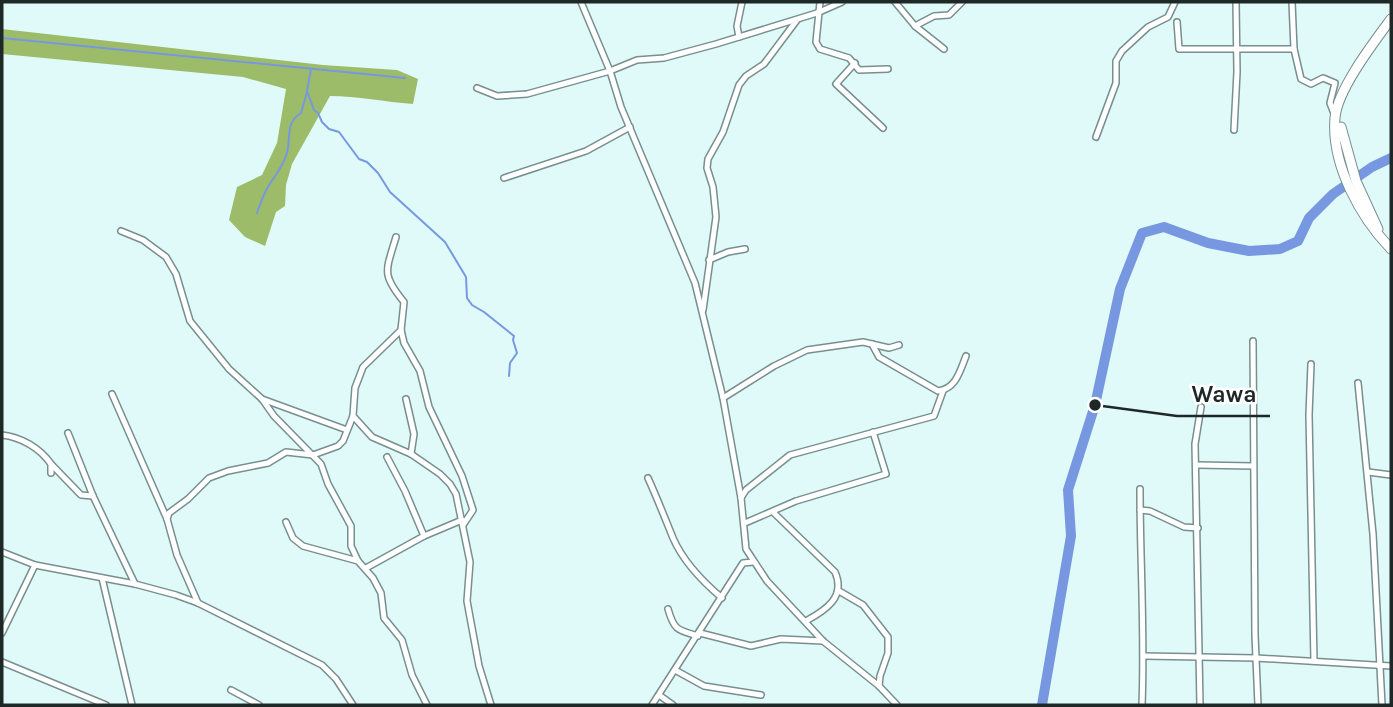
<svg xmlns="http://www.w3.org/2000/svg" width="1393" height="707" viewBox="0 0 1393 707" font-family="Karla,sans-serif">
<rect width="100%" height="100%" fill="#e0faf9"/>
<!-- forest -->
<path fill="#9cbc6a" d="M2,29L323,65L397,70L418,79L413,104C385,102 357,96 330,96L292,164L286,185L285,206L276,212L265,246L245,237L229,220L237,187L262,175L277,143L286,89L243,77L2,54Z"/>
<g fill="none" stroke-linecap="round" stroke-linejoin="round">
<!-- stream -->
<g stroke="#7798e1" stroke-width="2">
<polyline points="2,38 405,78"/>
<polyline points="311,69 307,91 314,110 318,113 322,122 329,129 339,132 359,159 367,162 378,173 390,192 445,242 466,277 467,298 472,305 484,312 514,336 513,340 517,353 510,363 509,376"/>
<path d="M257,213C260,205 263,195 268,187C275,175 283,167 287,153C291,137 285,123 301,113L307,92"/>
</g>
<!-- river -->
<polyline stroke="#7798e1" stroke-width="10" points="1042,705 1071,536 1068,490 1095,405 1120,289 1142,233 1164,227 1208,243 1249,251 1280,249 1298,241 1309,218 1333,194 1372,167 1391,158"/>
<!-- street casing -->
<g stroke="#788f8f" stroke-width="8">
<g id="street">
<polyline points="581,2 610,71 621,107 695,283 723,398 741,498 746,549 767,581 823,641 879,686 897,705"/>
<polyline points="820,2 816,42 820,49 849,58 859,70 888,69"/>
<polyline points="895,2 915,26 944,49"/>
<polyline points="1292,2 1294,49 1301,79 1311,84 1323,78 1335,83 1330,103 1335,116"/>
<polyline points="1177,22 1179,49 1294,49"/>
<polyline points="915,26 934,16 949,15 962,2"/>
<polyline points="739,37 737,26 742,2"/>
<polyline points="855,63 836,84 883,128"/>
<polyline points="477,88 497,96 527,94 610,71 637,60 664,58 716,44 817,13 842,2"/>
<polyline points="1234,130 1237,72 1236,2"/>
<polyline points="1096,137 1116,83 1116,61 1122,51 1148,27 1168,17 1175,2"/>
<polyline points="504,178 586,151 630,127"/>
<polyline points="121,231 143,240 166,257 176,274 190,321 229,369 262,399 274,416 321,464 328,484 351,526 351,546 358,561 373,578 381,593 384,618 402,640 412,675 427,705"/>
<path d="M396,237C386,271 381,274 404,302L401,330L404,343L420,371L429,407L462,476L473,510L463,525"/>
<polyline points="709,260 728,252 745,249"/>
<polyline points="703,310 716,217 713,187 707,168 708,159 723,132 739,85 746,76 764,64 797,20"/>
<polyline points="1253,341 1255,635 1258,705"/>
<path d="M872,344L879,357L938,391C956,389 960,371 966,356"/>
<polyline points="1311,364 1309,415 1314,661"/>
<polyline points="1358,383 1373,534 1382,705"/>
<polyline points="112,394 167,519"/>
<polyline points="723,398 774,366 807,350 863,342 889,348 899,345"/>
<polyline points="262,399 347,430"/>
<polyline points="406,399 414,434 411,454"/>
<polyline points="353,416 372,437 411,454 440,474 450,484 456,494 470,562 467,601 479,666 491,705"/>
<polyline points="68,433 93,496 135,584"/>
<path d="M2,435C21,437 40,448 51,464V473"/>
<polyline points="387,457 405,491 424,536"/>
<polyline points="51,464 81,495 93,496"/>
<polyline points="1197,465 1253,466"/>
<polyline points="1368,472 1391,475"/>
<path d="M648,478C657,498 665,518 673,538C683,561 703,582 722,598"/>
<path d="M1140,489C1140,561 1145,633 1142,705"/>
<polyline points="741,498 746,490 790,455 934,416 943,391"/>
<polyline points="1140,510 1150,511 1184,527 1198,528"/>
<path d="M773,512L835,572C846,597 826,610 806,621"/>
<polyline points="286,522 293,538 303,546 358,561"/>
<polyline points="745,523 796,501 886,474 873,432"/>
<polyline points="2,552 35,565 135,584 176,595 198,603 322,665 336,679 353,705"/>
<polyline points="366,568 424,536 462,520"/>
<polyline points="102,578 132,705"/>
<polyline points="839,591 863,605 888,637 888,653 880,676 879,686"/>
<polyline points="198,603 177,555 167,519 169,513 188,499 209,478 228,471 268,463 286,452 313,455 338,446 343,441 353,416 355,388 363,367 401,330"/>
<path d="M668,609C674,630 677,630 698,636"/>
<polyline points="2,633 35,565"/>
<polyline points="700,633 751,646 781,639 823,641"/>
<polyline points="1144,656 1256,658 1391,666"/>
<polyline points="2,662 106,705"/>
<polyline points="675,670 704,686 761,695"/>
<polyline points="231,690 259,705"/>
<polyline points="659,695 673,705"/>
<polyline points="652,705 743,563 753,562"/>
<polyline points="1200,705 1195,444 1201,407"/>
</g>
</g>
<!-- primary casing -->
<g stroke="#788f8f" stroke-width="11">
<g id="primary">
<path d="M1391,19C1374,42 1337,90 1335,118C1331,164 1360,217 1391,249"/>
<polyline points="1341,127 1356,181 1378,229"/>
</g>
</g>
<!-- street -->
<use href="#street" stroke="#fff" stroke-width="5"/>
<!-- primary -->
<use href="#primary" stroke="#fff" stroke-width="9"/>
</g>
<!-- callouts -->
<path fill="none" stroke="#1e2827" stroke-width="2.5" d="M1095 405L1177 416H1270"/>
<circle fill="#1e2827" stroke="#fff" stroke-width="2.5" cx="1095" cy="405" r="7"/>
<g font-size="23" text-anchor="middle" font-weight="bold" fill="#1e2827" stroke="#fff" stroke-width="5" stroke-linejoin="round" paint-order="stroke">
<text x="1224" y="402">Wawa</text>
</g>
<!-- border -->
<rect width="1393" height="707" fill="none" stroke="#1e2827" stroke-width="7"/>
</svg>
